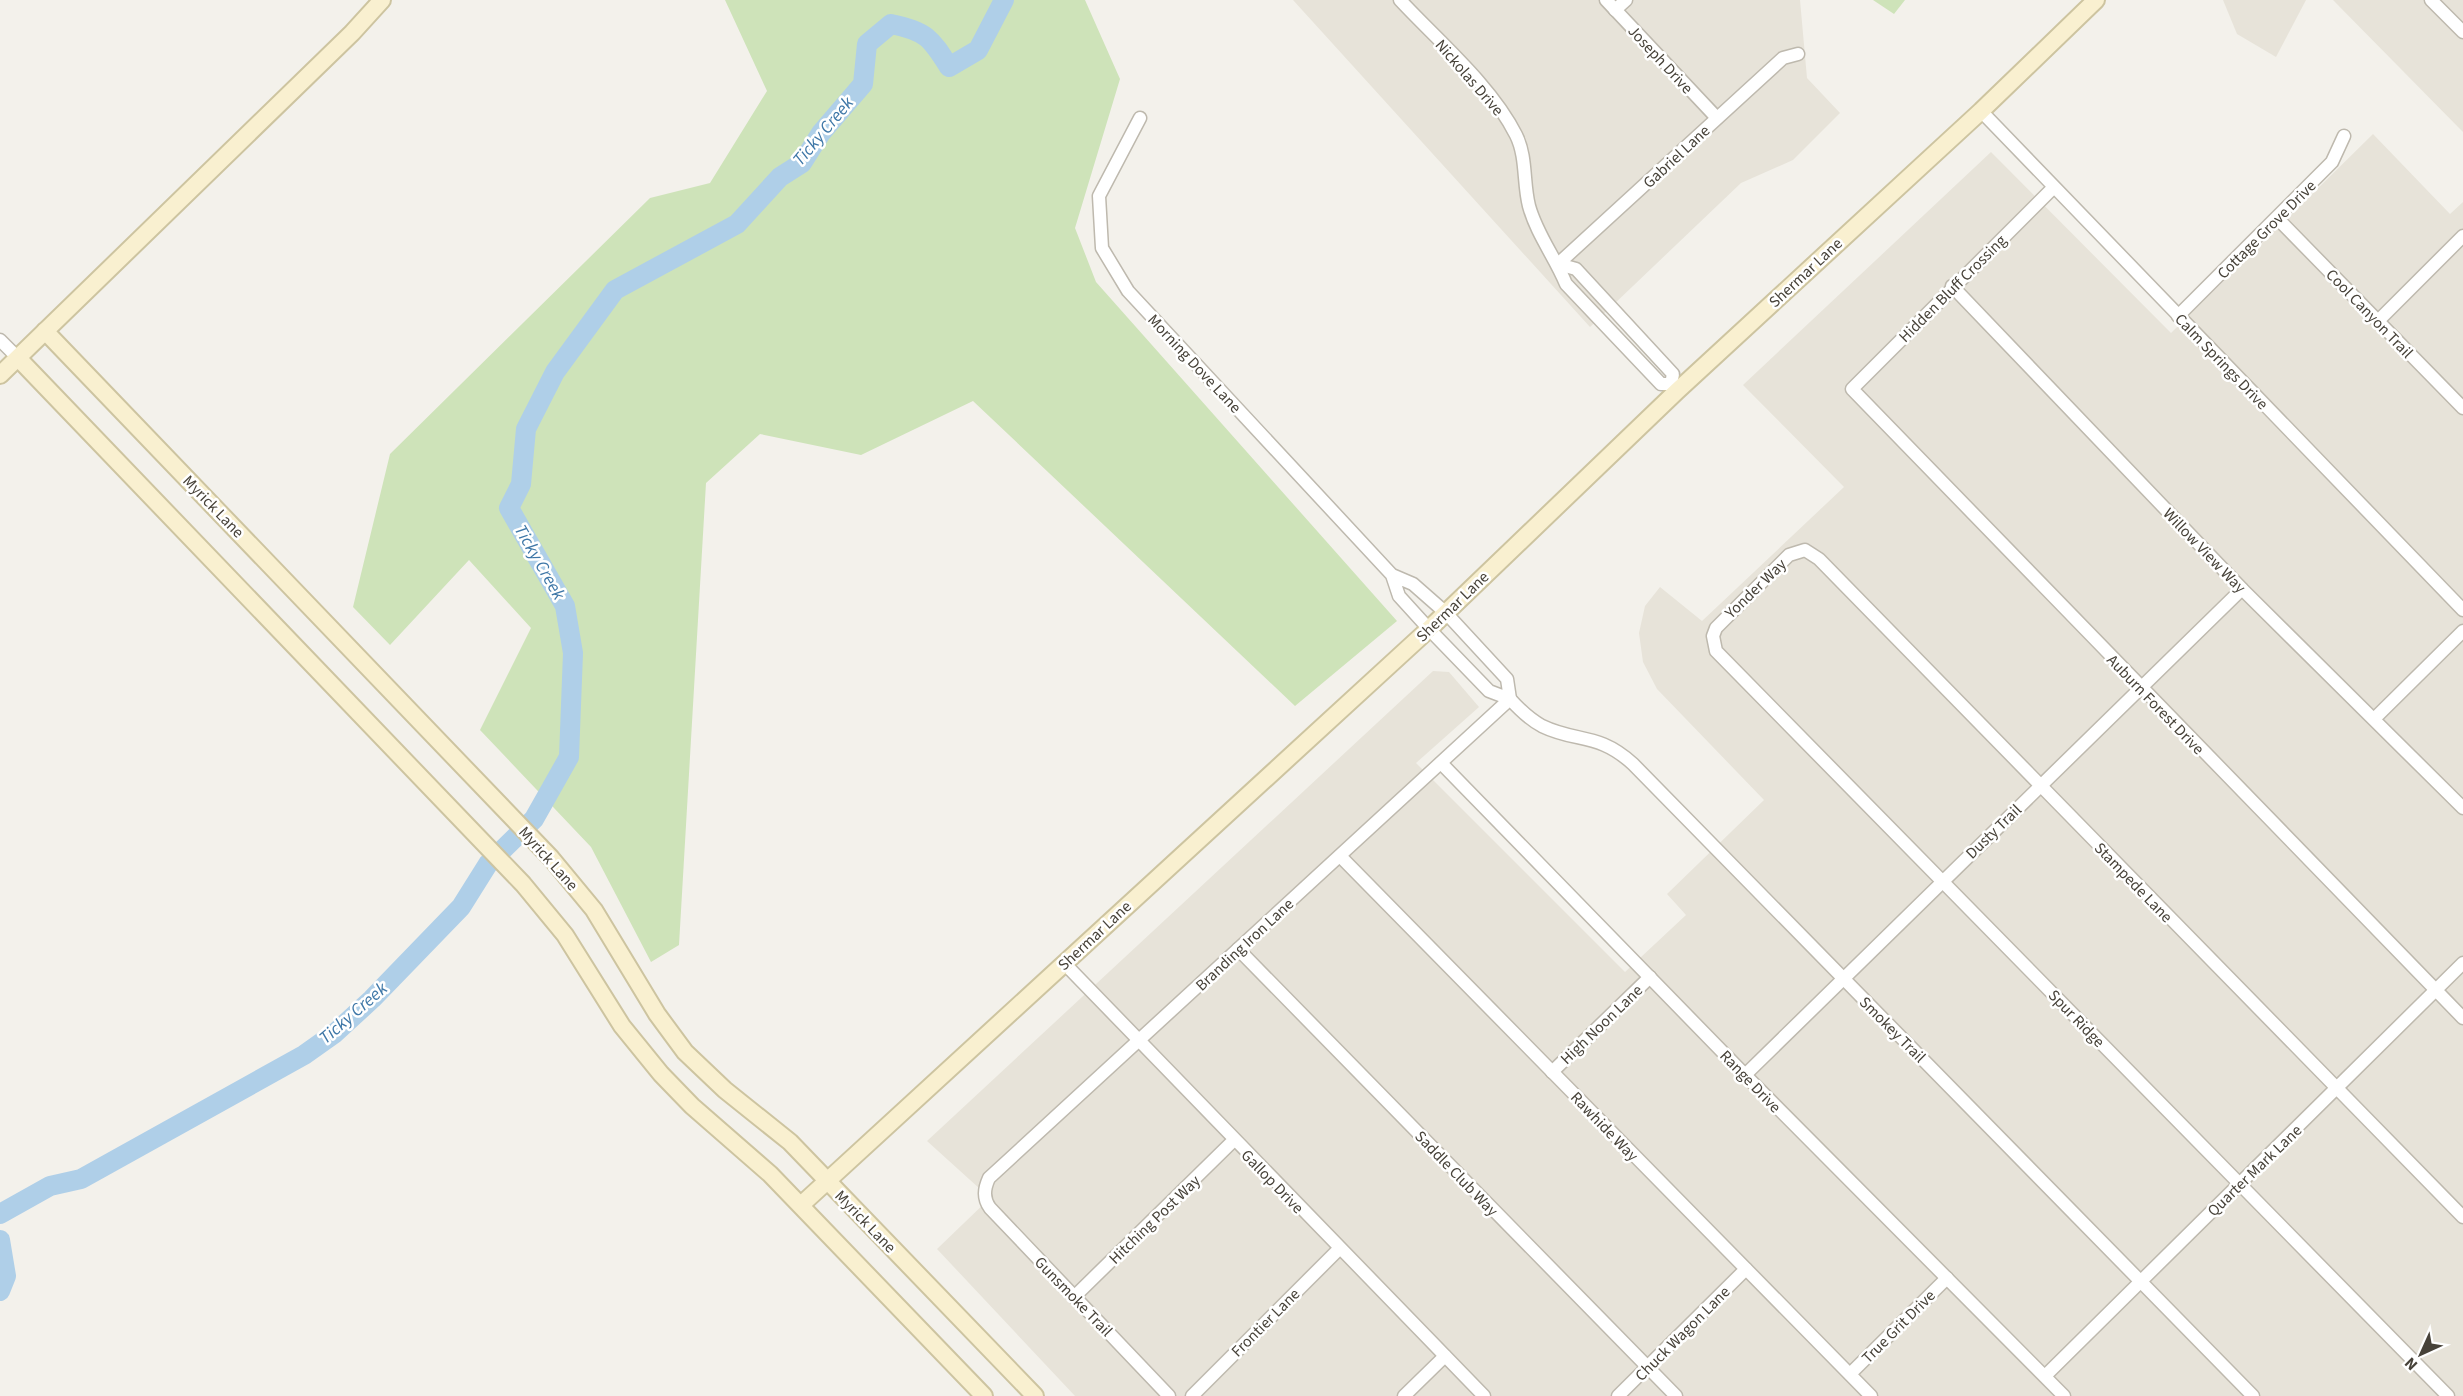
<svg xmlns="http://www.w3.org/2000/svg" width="2463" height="1396" viewBox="0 0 2463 1396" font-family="'Source Sans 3',sans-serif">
<rect width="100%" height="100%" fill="#f3f1eb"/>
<!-- residential -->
<g fill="#e7e3d9">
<polygon points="1293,0 1800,0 1807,78 1840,113 1793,160 1741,183 1590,327"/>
<polygon points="2223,0 2306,0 2276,57 2237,34"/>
<polygon points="2333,0 2463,0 2463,132"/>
<polygon points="2373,134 2450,214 2463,202 2463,1396 1075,1396 937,1249 990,1198 927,1141 1433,671 1449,672 1479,707 1416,763 1625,972 1686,915 1667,894 1764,800 1657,689 1643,662 1639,633 1645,606 1660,587 1702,621 1844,487 1743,385 1991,152 2171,333"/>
</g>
<!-- green -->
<g fill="#cee3b9">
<polygon points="725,0 1085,0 1120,79 1075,228 1096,282 1397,621 1295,706 973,401 861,455 760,434 706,483 679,945 651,962 591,847 480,730 531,628 469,560 390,645 353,607 390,454 650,198 710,183 767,91"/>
<polygon points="1873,0 1905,0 1894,14"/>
</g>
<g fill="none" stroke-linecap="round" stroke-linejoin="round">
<!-- river -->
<g stroke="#afcfe8" stroke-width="20">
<path d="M0,1214L50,1186L81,1179L304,1055L335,1033L372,999L461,907L488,864L534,819L569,757L573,653L565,606L509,508L521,484L526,429L555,372L615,290L737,224L780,177L802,163L821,133L863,84L867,44L891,24C926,31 931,38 949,67L978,50L1004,0"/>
<polyline points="0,1240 6,1276 0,1291"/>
</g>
<!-- street casing -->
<g stroke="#beb9ae" stroke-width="15">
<g id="street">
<path d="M1400,0C1437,40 1491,85 1516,135C1527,157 1523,183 1529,206C1537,235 1555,257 1566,284L1661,384H1671"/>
<polyline points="1606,0 1717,118"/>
<polyline points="2431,0 2463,32"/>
<polyline points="1615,10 1626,0"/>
<polyline points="1981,111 2463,610"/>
<polyline points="1140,118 1099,196 1102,248 1128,291 1392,575 1413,584 1446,613 1507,679 1510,699 1489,691 1429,629 1399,596 1392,575"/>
<polyline points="2053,188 1852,389 2463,1018"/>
<polyline points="2278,219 2463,408"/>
<polyline points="1558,264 1783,58 1798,54"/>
<polyline points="1558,264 1576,269 1673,374 1671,384 1676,390"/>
<polyline points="1952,286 2242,589 2463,808"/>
<polyline points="2178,316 2332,162 2344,136"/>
<polyline points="2378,321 2463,236"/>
<polyline points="0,340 18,358"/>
<polyline points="2375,718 2463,631"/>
<polyline points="1441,763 1745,1075 2064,1396"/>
<polyline points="1340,856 1871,1396"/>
<polyline points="1238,949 1676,1396"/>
<polyline points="1064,963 1484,1396"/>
<polyline points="1552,1072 1650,977"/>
<polyline points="1745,1075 2242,589"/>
<polyline points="1074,1297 1233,1141"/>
<polyline points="1850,1374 1947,1278"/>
<polyline points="2045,1376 2463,963"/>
<path d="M1169,1396L990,1208C983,1198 984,1189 989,1178L1510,699C1519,709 1529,719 1542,726C1577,743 1598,732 1633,764L2253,1396"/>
<polyline points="1192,1396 1339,1249"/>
<polyline points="1404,1396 1445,1356"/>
<polyline points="1618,1396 1746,1269"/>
<polyline points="2448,1396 1716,651 1713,636 1716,628 1789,555 1805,550 1819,559 2463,1217"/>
</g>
</g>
<!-- secondary casing -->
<g stroke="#cdc4a0" stroke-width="20">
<g id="secondary">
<polyline points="45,331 551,858 594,910 657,1014 685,1052 725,1090 790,1142 1035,1396"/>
<polyline points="18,358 523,884 565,935 622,1026 661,1074 692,1106 770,1174 984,1396"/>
<polyline points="0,375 352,33 382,0"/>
<polyline points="801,1205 1429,629 1677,391 1981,111 2096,0"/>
</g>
</g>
<!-- street -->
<use href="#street" stroke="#fff" stroke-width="12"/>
<!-- secondary -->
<use href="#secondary" stroke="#f9f0d0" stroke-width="16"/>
</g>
<g text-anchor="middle" stroke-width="5" stroke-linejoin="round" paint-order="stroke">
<!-- street labels -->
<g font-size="16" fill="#474239" stroke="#fff">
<text transform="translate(1661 59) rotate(47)" y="6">Joseph Drive</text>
<text transform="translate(1470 77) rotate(49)" y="6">Nickolas Drive</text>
<text transform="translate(1676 156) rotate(-43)" y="6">Gabriel Lane</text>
<text transform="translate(2266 229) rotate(-45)" y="6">Cottage Grove Drive</text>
<text transform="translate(1805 272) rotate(-43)" y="6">Shermar Lane</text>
<text transform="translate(1952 288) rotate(-45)" y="6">Hidden Bluff Crossing</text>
<text transform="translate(2370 313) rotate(46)" y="6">Cool Canyon Trail</text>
<text transform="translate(2222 361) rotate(46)" y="6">Calm Springs Drive</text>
<text transform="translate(1195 363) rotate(47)" y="6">Morning Dove Lane</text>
<text transform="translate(214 506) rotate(46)" y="6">Myrick Lane</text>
<text transform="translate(2205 550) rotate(46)" y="6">Willow View Way</text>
<text transform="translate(1755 588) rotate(-44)" y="6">Yonder Way</text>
<text transform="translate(1452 606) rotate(-44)" y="6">Shermar Lane</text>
<text transform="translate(2156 704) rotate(46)" y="6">Auburn Forest Drive</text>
<text transform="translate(1993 831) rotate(-44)" y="6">Dusty Trail</text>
<text transform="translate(549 858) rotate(48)" y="6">Myrick Lane</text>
<text transform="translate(2134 882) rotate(46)" y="6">Stampede Lane</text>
<text transform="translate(1094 935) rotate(-43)" y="6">Shermar Lane</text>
<text transform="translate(1244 944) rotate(-43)" y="6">Branding Iron Lane</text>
<text transform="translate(2077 1018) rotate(46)" y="6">Spur Ridge</text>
<text transform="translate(1601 1024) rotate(-44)" y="6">High Noon Lane</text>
<text transform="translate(1893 1029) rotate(45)" y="6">Smokey Trail</text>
<text transform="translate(1751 1081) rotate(46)" y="6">Range Drive</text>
<text transform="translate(1605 1126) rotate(46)" y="6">Rawhide Way</text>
<text transform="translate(2254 1170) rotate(-44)" y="6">Quarter Mark Lane</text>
<text transform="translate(1457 1173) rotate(46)" y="6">Saddle Club Way</text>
<text transform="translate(1273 1181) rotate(46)" y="6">Gallop Drive</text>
<text transform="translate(1154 1219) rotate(-44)" y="6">Hitching Post Way</text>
<text transform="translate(866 1221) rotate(46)" y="6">Myrick Lane</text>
<text transform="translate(1074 1296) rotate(46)" y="6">Gunsmoke Trail</text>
<text transform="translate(1265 1322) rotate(-45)" y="6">Frontier Lane</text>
<text transform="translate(1898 1326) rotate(-45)" y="6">True Grit Drive</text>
<text transform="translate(1682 1333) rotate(-45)" y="6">Chuck Wagon Lane</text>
</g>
<!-- water labels -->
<g font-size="18" font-style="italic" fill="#3e77a7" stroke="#fff">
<text transform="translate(823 131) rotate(-50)" y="6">Ticky Creek</text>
<text transform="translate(540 562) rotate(60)" y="6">Ticky Creek</text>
<text transform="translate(353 1013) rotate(-41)" y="6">Ticky Creek</text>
</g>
</g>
<!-- north arrow -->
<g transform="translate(2421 1354) rotate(225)" stroke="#ffffff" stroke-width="4.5" paint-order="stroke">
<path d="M0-4.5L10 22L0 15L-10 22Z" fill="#474239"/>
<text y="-9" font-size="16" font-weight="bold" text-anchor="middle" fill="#474239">N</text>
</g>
</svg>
